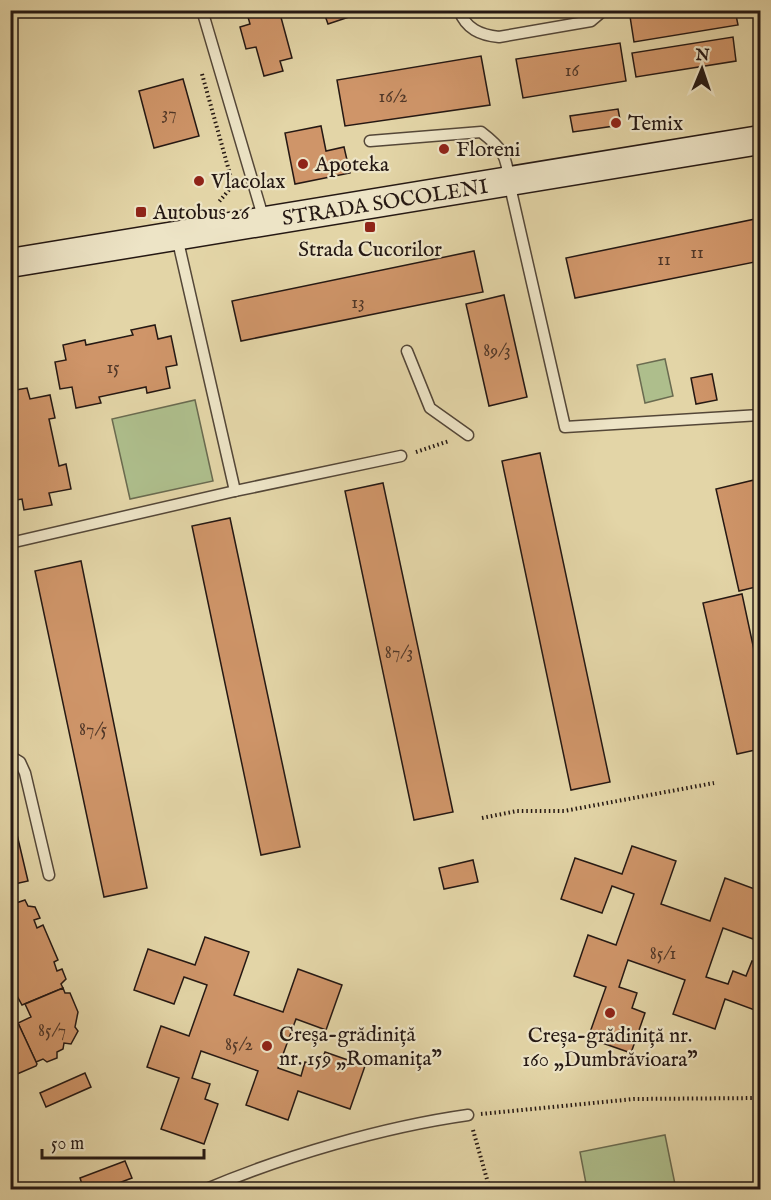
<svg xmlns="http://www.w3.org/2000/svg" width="771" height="1200" viewBox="0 0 771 1200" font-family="'IM FELL English',serif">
<rect width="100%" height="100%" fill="#e3d5a7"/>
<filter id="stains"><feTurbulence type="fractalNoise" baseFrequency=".00333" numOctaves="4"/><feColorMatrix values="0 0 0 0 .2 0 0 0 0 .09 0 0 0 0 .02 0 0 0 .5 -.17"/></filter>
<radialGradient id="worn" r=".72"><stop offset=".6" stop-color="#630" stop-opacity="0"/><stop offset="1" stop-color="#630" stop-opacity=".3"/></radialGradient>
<!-- green -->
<g fill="#aebe8c" stroke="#6a6b50" stroke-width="1.5">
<polygon points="665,359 673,396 645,403 637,365"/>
<polygon points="195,400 213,481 130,499 112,419"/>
<polygon points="665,1135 676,1189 587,1189 580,1152"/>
</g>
<!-- building -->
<g fill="#cf9569" stroke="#251813" stroke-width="1.5">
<polygon points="246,10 279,10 292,58 280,61 283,71 264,76 256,47 246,49 240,27 250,24"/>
<polygon points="323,10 357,10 358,14 328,24"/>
<polygon points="629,10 735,10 738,25 634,42"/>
<polygon points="733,37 736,61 636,77 632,53"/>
<polygon points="620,43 626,81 523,98 516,59"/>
<polygon points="481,56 490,105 345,126 337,80"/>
<polygon points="183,79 199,136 154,148 139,91"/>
<polygon points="618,109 621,125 573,132 570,116"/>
<polygon points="321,126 326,151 344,147 350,173 295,184 285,133"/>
<polygon points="760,218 760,261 575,298 566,258"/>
<polygon points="474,251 483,292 241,341 232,301"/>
<polygon points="504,295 527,397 489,406 466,304"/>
<polygon points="155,325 158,339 171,336 177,365 166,367 170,388 147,393 146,387 99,397 101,403 76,408 72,387 60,389 55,362 66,360 63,345 85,340 86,345 133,335 131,330"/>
<polygon points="712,374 717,400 696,404 691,378"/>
<polygon points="27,388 30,399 50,395 55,418 49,419 59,466 66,464 71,489 49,493 52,505 24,510 22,499 10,501 10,391"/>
<polygon points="540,453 610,782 571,790 502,461"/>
<polygon points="754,480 760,507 760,586 739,591 716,489"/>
<polygon points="383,483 453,812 414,820 345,491"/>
<polygon points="230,518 300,847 261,855 192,526"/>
<polygon points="81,561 147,888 104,897 35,571"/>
<polygon points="742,594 760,678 760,749 737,754 703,603"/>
<polygon points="10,805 28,881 10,885"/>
<polygon points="632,846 676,861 661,904 710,921 725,878 760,891 760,918 753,939 723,928 706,977 728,984 733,971 746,976 752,961 760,964 760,1012 725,999 715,1029 673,1014 685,980 628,960 619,987 637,993 632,1008 645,1013 631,1053 588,1038 606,987 574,976 588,935 616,945 634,894 612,886 602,913 561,899 575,858 622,874"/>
<polygon points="473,860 478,882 444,889 439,868"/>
<polygon points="25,900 28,906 35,907 40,918 34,920 37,928 43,925 58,960 54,962 57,971 62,969 66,979 61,984 63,988 22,1005 10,983 10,905"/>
<polygon points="205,937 249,952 234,995 283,1012 298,969 342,985 326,1030 296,1019 278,1068 301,1076 305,1062 319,1067 325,1052 365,1066 350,1109 298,1091 288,1120 246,1105 258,1071 201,1051 192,1078 210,1084 205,1099 218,1104 204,1144 161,1129 179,1078 147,1067 161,1026 189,1036 207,985 184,977 174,1004 134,990 148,949 195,965"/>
<polygon points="63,988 65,993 70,993 78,1012 75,1027 78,1031 71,1044 64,1043 63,1049 57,1052 57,1058 47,1062 43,1059 36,1062 18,1023 31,1017 25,1004"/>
<polygon points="18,1023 37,1064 36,1066 10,1077 10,1024"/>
<polygon points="85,1073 91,1087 46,1107 40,1093"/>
<polygon points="125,1161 132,1178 100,1190 84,1190 80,1178"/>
</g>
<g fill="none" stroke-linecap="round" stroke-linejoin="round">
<!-- lane casing -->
<g stroke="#544738" stroke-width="13">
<g id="lane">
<polyline points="202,10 264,220"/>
<path d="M459,10C466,29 480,35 499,37L591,21L604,10"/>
<path d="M370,141L481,132C502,148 507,155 509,182L565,427L760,415"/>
<polyline points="177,237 235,491"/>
<polyline points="407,351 430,408 468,435"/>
<polyline points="10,543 235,491 401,456"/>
<polyline points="10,756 20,762 25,773 49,875"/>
<path d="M204,1190C284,1156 383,1127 468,1115"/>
</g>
</g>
<!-- secondary casing -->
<g stroke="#251813" stroke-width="31">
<polyline id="secondary" points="10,263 760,140"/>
</g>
<!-- path -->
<g stroke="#251813" stroke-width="4" stroke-dasharray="1.5 3" stroke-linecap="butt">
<polyline points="202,74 233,185 218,203"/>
<polyline points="416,452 449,441"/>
<polyline points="482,818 517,811 564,811 714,783"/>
<polyline points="481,1114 634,1099 760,1098"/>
<polyline points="473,1130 490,1190"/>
</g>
<!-- lane -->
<use href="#lane" stroke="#ede4c6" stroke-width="10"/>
<!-- secondary -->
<use href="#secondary" stroke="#ede4c6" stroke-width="28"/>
</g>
<!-- markers -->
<g fill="#8f2418" stroke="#ede4c6" stroke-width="2">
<circle cx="616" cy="123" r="6"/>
<circle cx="444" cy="149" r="6"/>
<circle cx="303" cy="164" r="6"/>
<circle cx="199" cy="181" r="6"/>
<rect x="135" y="206" width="12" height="12" rx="3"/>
<rect x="364" y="221" width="12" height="12" rx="3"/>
<circle cx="610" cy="1013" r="6"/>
<circle cx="267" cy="1046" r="6"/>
</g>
<g text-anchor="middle" stroke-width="4.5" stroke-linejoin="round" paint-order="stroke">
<!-- number labels -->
<g font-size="18" fill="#503728">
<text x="572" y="76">16</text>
<text x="393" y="102">16/2</text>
<text x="169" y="119">37</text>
<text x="697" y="258">11</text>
<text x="664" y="265">11</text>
<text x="358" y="308">13</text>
<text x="497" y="356">89/3</text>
<text x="113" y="373">15</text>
<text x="399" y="658">87/3</text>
<text x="93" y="735">87/5</text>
<text x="663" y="959">85/1</text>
<text x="52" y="1036">85/7</text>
<text x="239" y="1050">85/2</text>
</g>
<!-- poi labels -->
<g font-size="21" fill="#251813" stroke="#ede4c6" text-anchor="start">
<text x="628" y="130">Temix</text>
<text x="456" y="156">Floreni</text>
<text x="315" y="171">Apoteka</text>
<text x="211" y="188">Vlacolax</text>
<text x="153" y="219">Autobus 26</text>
<text x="370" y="256" text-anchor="middle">Strada Cucorilor</text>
<text x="279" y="1041">Creșa-grădiniță<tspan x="279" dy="24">nr. 159 „Romanița”</tspan></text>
<text x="610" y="1042" text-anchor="middle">Creșa-grădiniță nr.<tspan x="610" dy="24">160 „Dumbrăvioara”</tspan></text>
</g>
<!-- street labels -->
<g font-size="21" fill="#251813" stroke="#ede4c6">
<text transform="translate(385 202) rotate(-9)" y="7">STRADA SOCOLENI</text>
</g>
</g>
<!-- margin -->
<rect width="771" height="1200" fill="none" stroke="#e3d5a7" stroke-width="36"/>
<rect x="12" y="12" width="747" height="1176" fill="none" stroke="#251813" stroke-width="3"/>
<rect x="18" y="18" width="735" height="1164" fill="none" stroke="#251813" stroke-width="1.5"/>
<!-- north arrow -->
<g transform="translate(702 69) rotate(2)" stroke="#ede4c6" stroke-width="4.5" paint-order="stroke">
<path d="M0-4.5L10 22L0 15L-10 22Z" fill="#251813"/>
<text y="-9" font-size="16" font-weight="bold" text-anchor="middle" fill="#251813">N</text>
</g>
<!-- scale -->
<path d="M42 1149v9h162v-9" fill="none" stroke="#251813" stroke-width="3"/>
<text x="51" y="1149" font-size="18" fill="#251813" stroke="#ede4c6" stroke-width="4.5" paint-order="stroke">50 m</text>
<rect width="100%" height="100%" filter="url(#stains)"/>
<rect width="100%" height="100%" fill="url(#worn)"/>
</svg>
